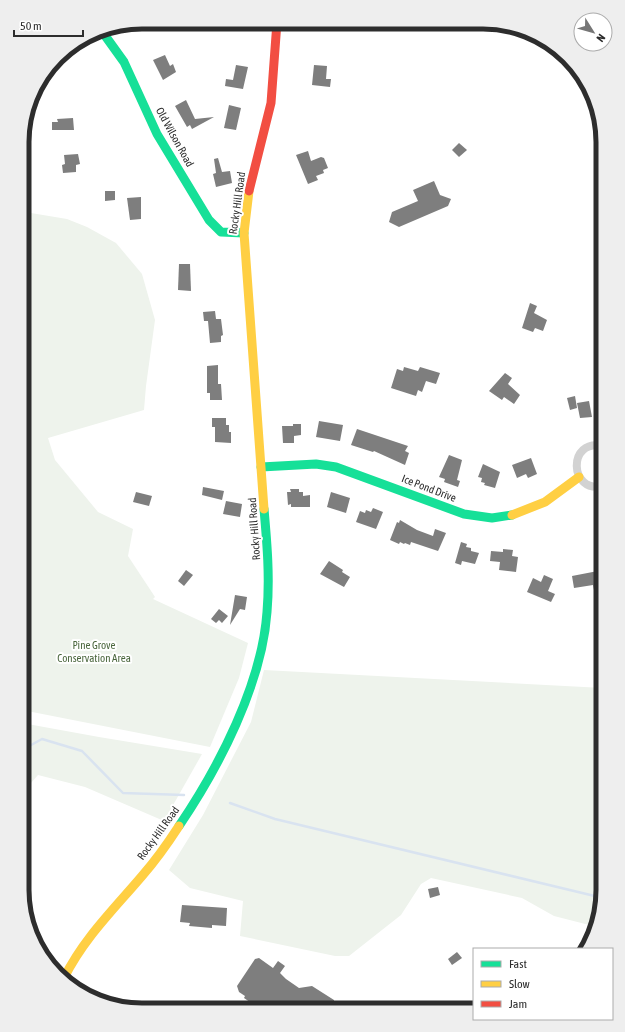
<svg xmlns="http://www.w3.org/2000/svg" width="625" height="1032" viewBox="0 0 625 1032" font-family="'Asap Condensed',sans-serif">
<rect width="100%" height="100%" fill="#fff"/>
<!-- green -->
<g fill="#eef3ec">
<polygon points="23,208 25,212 67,219 87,227 116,243 142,274 155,320 146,386 144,410 48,438 55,460 98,512 133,529 128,556 155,597 153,599 248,643 239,678 210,747 22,710"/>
<polygon points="264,670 603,688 603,898 597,927 554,916 522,898 431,878 421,884 401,915 349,956 335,956 240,936 243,901 190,888 169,870 203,815 251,722"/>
<polygon points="22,723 99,737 202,754 164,821 85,787 38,775 22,793"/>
</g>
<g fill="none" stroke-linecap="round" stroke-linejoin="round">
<!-- stream -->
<g stroke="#d9e3f0" stroke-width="2.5">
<polyline points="22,750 42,739 82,751 123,793 184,795"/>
<polyline points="230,803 275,819 603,898"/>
</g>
</g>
<!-- building -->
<g fill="#7e7e7e">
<polygon points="165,55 170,66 173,64 176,72 163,80 153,60"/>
<polygon points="236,65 248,67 243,89 225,86 226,79 233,80"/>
<polygon points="314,65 327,66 326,79 331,79 330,87 312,85"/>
<polygon points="186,100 195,119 214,117 192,129 190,125 187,127 175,106"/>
<polygon points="229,105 241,108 236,130 224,128"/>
<polygon points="73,118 74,130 52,130 52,122 58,122 57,119"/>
<polygon points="459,143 467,150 459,157 452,150"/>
<polygon points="308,151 311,161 321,157 324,158 328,168 323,170 324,173 316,176 318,180 308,184 296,155"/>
<polygon points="78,154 80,164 76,165 76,172 63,173 62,165 65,164 64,155"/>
<polygon points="218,158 222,172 230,171 232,183 216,187 213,174 216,173 214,159"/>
<polygon points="434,181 440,195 451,199 448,206 399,227 389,222 392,212 418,201 413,190"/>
<polygon points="105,191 115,191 115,200 105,201"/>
<polygon points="141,197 141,219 130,220 127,198"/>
<polygon points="179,264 190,264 191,291 178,290"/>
<polygon points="530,303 537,306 534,313 547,320 543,331 535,328 533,332 522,328"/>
<polygon points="215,311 216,319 221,319 223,335 221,336 221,342 210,343 208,321 204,321 203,312"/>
<polygon points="218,365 218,384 221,384 222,400 210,400 210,393 207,393 207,366"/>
<polygon points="404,367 418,371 420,367 440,373 436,384 426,381 422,392 418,390 416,396 391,388 397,369 403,371"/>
<polygon points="505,373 512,378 508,384 520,395 514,404 504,397 502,400 489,391"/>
<polygon points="575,396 577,408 570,410 567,398"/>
<polygon points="589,401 592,417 580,418 577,403"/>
<polygon points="212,418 226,418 226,425 229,425 229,432 231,432 231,443 215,442 215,427 212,427"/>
<polygon points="319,421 343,425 340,441 316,437"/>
<polygon points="293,424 301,424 301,435 294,436 294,443 283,443 282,426 293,426"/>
<polygon points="357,429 408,446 405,451 409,453 405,465 374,451 373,452 351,445"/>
<polygon points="449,455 462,460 457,480 460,481 458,487 444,482 445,479 439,477"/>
<polygon points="531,458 537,474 528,478 526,474 517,478 512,465"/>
<polygon points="483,464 500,472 495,488 484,485 485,483 481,482 482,478 478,477"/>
<polygon points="203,487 224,491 222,500 202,495"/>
<polygon points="290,489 299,489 299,492 303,492 303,496 310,495 310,507 291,507 291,504 288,505 287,492 291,492"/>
<polygon points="136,492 152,496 149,506 133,502"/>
<polygon points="331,492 350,498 346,513 327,507"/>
<polygon points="226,501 242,504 240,517 223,514"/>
<polygon points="373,508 383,512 376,529 356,522 360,511 365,513 366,510 371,512"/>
<polygon points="400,520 417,530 433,536 435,529 446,533 439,549 438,551 411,542 410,545 405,543 404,544 400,542 399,544 390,540 397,522 399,523"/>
<polygon points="461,542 467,544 466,547 471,548 471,551 479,553 475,564 462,561 461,565 455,563"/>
<polygon points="503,549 513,550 512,556 518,557 516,572 499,570 500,562 490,561 491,551 503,552"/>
<polygon points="329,561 343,570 342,572 350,577 344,587 320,574"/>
<polygon points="186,570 193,575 184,586 178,581"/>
<polygon points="603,570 603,582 600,583 601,589 594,590 593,585 574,588 572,576"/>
<polygon points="544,575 553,579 548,591 555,594 551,602 527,592 533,578 541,582"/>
<polygon points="235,595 247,597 245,610 240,609 230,625"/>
<polygon points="219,609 228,616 222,623 219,620 216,623 211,619"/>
<polygon points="438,887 440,895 430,898 428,889"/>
<polygon points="182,905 227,908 226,926 212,925 212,928 189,926 190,923 180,922"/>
<polygon points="457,952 462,958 452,965 448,959"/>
<polygon points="259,958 273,968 278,961 285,966 280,973 286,979 299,988 312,986 334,1000 335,1010 260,1009 244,998 245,996 239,992 237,986 255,959"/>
</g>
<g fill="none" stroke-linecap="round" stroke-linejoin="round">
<!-- street -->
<path stroke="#d2d2d2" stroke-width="8" d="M603,486C569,494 567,438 603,446"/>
<!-- fast -->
<g stroke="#16e098" stroke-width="9">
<polyline points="101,30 124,62 157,134 209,220 221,232 244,233"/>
<polyline points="261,467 316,464 336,467 464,514 492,518 512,515"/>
<path d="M179,826C219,767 262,684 267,612C270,577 267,543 264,509"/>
</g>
<!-- slow -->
<g stroke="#ffcf43" stroke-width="9">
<polyline points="249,191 244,233 264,509"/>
<polyline points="512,515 545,502 579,477"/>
<path d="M64,978C84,938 114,909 142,876C156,860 168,843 179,826"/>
</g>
<!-- jam -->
<polyline stroke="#f24e42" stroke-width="9" points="249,191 271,103 277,22"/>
</g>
<g text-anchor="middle" stroke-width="4" stroke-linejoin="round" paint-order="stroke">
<!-- street labels -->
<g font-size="11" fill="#2d2d2d" stroke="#fff">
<text transform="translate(175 137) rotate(61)" y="4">Old Wilson Road</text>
<text transform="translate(237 203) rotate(-82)" y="4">Rocky Hill Road</text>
<text transform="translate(429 488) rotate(21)" y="4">Ice Pond Drive</text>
<text transform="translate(254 529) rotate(-94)" y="4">Rocky Hill Road</text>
<text transform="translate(158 833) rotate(-54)" y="4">Rocky Hill Road</text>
</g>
<!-- park labels -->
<g font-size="11" fill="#4a663d" stroke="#fff">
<text x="94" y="649">Pine Grove<tspan x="94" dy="13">Conservation Area</tspan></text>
</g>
</g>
<!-- crop -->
<path d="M0 0H625V1032H0ZM142 29H483A113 113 0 0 1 596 142V890A113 113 0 0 1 483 1003H142A113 113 0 0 1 29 890V142A113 113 0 0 1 142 29Z" fill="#eee" fill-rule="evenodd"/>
<path fill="none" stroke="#2d2d2d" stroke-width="5" d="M142 29H483A113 113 0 0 1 596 142V890A113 113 0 0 1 483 1003H142A113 113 0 0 1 29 890V142A113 113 0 0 1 142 29Z"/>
<!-- legend -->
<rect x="473" y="948" width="140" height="72" fill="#ffffff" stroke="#ababab"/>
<rect x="481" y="961" width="20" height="6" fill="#16e098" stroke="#ababab"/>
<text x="509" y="968" font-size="12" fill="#2d2d2d">Fast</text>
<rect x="481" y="981" width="20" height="6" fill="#ffcf43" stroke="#ababab"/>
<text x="509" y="988" font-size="12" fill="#2d2d2d">Slow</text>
<rect x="481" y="1001" width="20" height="6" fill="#f24e42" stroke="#ababab"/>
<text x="509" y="1008" font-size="12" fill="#2d2d2d">Jam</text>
<!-- north arrow -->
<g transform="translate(593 32) rotate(127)"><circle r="19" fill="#ffffff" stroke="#ababab"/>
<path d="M0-3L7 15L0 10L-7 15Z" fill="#767676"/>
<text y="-6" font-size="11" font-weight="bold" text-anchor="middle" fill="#2d2d2d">N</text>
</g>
<!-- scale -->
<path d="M14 30v6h69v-6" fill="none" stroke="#2d2d2d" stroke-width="2"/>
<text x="20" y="30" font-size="12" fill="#2d2d2d" stroke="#ffffff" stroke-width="3" paint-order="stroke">50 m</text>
</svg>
